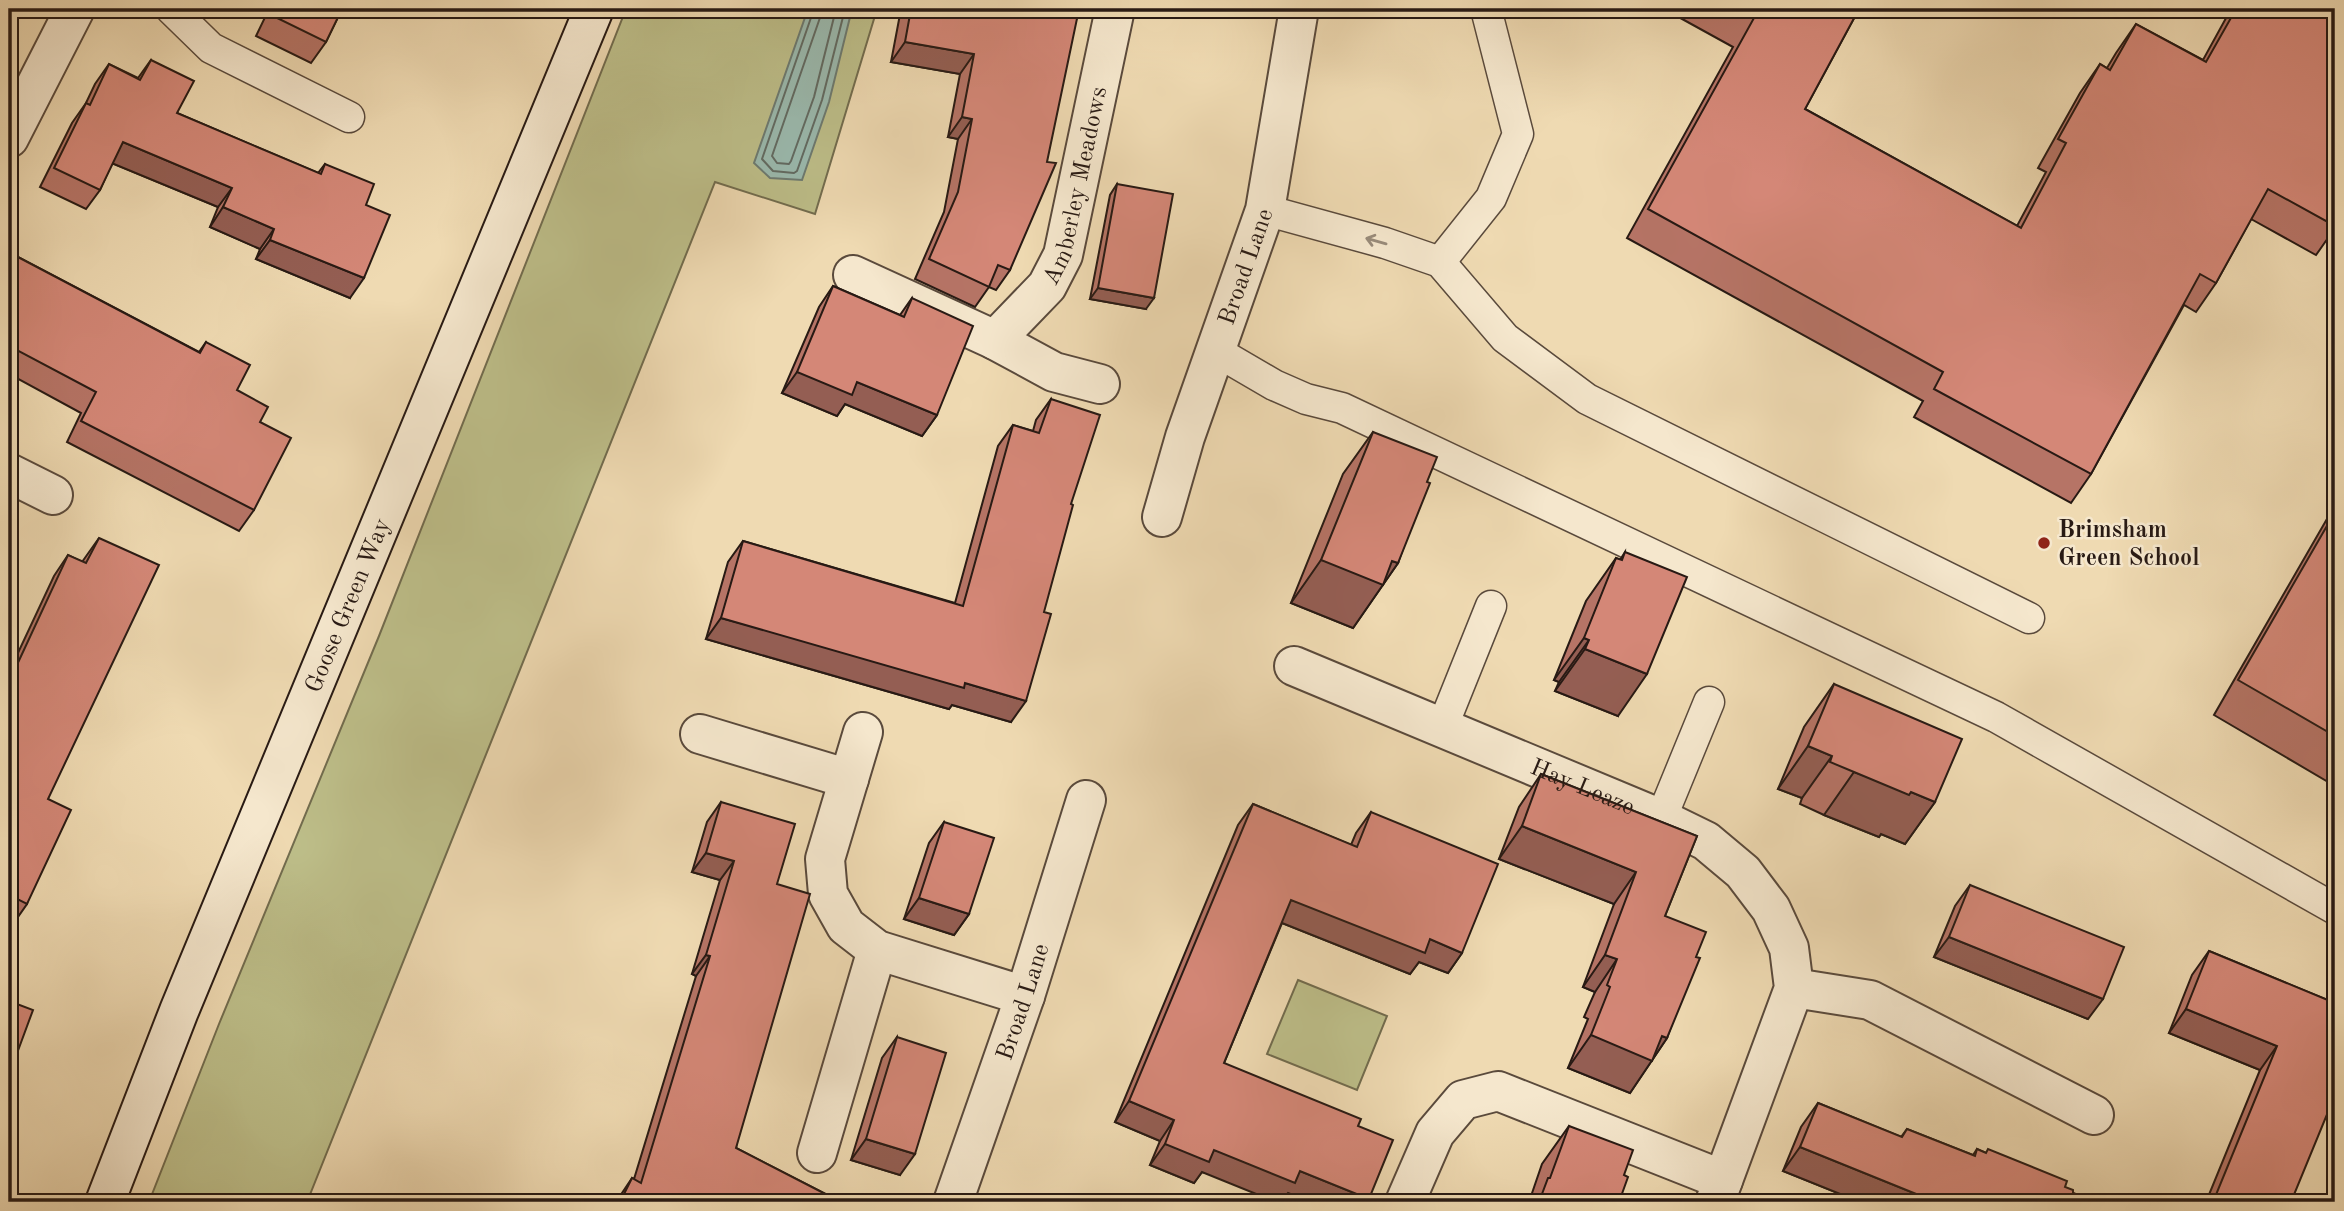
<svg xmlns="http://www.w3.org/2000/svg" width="2344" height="1211" viewBox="0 0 2344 1211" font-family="'Old Standard TT',serif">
<rect width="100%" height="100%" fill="#efdab2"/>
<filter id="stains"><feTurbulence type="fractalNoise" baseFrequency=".00286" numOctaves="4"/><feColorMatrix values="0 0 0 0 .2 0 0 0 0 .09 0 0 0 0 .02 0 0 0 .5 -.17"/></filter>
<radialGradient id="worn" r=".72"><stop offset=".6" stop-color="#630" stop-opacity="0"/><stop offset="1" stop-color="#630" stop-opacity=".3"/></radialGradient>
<!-- green -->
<g fill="#bdbe89" stroke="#726c4e" stroke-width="2">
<polygon points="626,9 877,9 815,214 715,182 307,1202 149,1202 219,1024 379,636"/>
<polygon points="1298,980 1387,1016 1357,1090 1267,1054"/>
</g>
<!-- water -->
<polygon fill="#9abaaf" stroke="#6c7a71" stroke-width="2" points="808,9 852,9 829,102 802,180 770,178 754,163"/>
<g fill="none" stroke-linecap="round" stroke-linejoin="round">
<!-- shore -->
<g stroke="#616a62" stroke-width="2">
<polyline points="814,9 762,159 773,171 794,173 797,171 822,100 845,9"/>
<polyline points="823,9 772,156 777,163 789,164 791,161 814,97 836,9"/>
</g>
<!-- service casing -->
<g stroke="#5a4a3c" stroke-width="33">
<g id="service">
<polyline points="171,9 211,48 349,117"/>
<polyline points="1265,210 1385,243 1440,262 1505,338 1587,399 2029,618"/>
<polyline points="1440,262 1491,198 1518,134 1486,9"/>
<polyline points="1214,350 1274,385 1306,399 1342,408 1996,717 2335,909"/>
<polyline points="1442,728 1491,606"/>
<polyline points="1661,819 1709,702"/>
</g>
</g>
<!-- minor casing -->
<g stroke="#5a4a3c" stroke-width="42">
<g id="minor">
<polyline points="9,138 75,9"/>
<polyline points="853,275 995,340 1054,372 1100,384"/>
<path id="s1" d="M995,340L1047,286L1063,255L1115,9"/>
<polyline points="9,473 53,495"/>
<path id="s2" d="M1162,517L1185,437L1265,210L1299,9"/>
<path id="s3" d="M1294,666L1661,819L1706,841L1743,872L1771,909L1789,948L1794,988L1715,1202"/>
<polyline points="863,732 825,859 828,894 846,926 877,950 1025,996"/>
<polyline points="700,734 849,779"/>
<polyline points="1794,988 1870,1000 2094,1115"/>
<polyline points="817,1153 877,950"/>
<path id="s4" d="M953,1202L1025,996L1086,800"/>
<polyline points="1405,1202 1435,1133 1463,1100 1498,1091 1723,1180"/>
</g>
</g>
<!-- secondary casing -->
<g stroke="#281a14" stroke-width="42">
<g id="secondary">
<path id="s5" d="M105,1202L179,1011L594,9"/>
</g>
</g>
<!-- service -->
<use href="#service" stroke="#f5e7cd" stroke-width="30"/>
<!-- minor -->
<use href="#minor" stroke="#f5e7cd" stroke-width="38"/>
<!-- secondary -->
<use href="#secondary" stroke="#f5e7cd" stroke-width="38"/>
</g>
<!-- wall -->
<g fill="#b67466" stroke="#281a14" stroke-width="2">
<polygon points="269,9 342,9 326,42 311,63 256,36"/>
<polygon points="901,9 1079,9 1010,270 996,290 989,287 975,307 915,279 944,212 958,139 948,137 960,74 891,62"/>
<polygon points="1664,9 1859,9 1805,109 2017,226 2046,172 2038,168 2080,93 2100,64 2107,68 2116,53 2136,24 2203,60 2231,9 2335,9 2335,228 2316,255 2251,219 2216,283 2196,312 2184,305 2091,474 2071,503 1914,417 1923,401 1627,238 1733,47"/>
<polygon points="151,60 177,113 318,173 325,164 366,205 350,298 256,259 260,249 210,227 218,207 112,163 100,190 86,209 40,187 72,123 86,103 95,84 109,64 138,78"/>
<polygon points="1117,184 1146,309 1090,299 1110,195"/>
<polygon points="16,256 199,352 206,342 237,390 260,422 254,510 239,531 67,442 81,413 9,374 9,266"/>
<polygon points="833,286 900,315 912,298 937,415 922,436 845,404 837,416 782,393 819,307"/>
<polygon points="1051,399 1071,504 1011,722 952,705 949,709 706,639 728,562 743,541 955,603 998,446 1013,425 1033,431 1036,420"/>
<polygon points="1373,432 1427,482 1398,563 1353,628 1291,603 1343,474"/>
<polygon points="2335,505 2335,786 2214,715"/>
<polygon points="99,538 27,904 13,924 9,923 9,672 54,576 68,555 82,562"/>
<polygon points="1625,552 1618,716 1555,691 1559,682 1554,680 1586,601 1616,558 1620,560"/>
<polygon points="1834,684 1935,802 1905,844 1881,834 1879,837 1824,815 1800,804 1802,798 1778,789 1804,727"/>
<polygon points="1541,774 1697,836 1665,916 1696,957 1667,1038 1630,1093 1568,1068 1588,1019 1584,1017 1595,992 1583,987 1614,904 1499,859 1519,807"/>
<polygon points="721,802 777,884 736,1148 841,1202 616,1202 632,1178 634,1179 696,976 692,974 720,880 692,872 707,822"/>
<polygon points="1253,804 1351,845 1356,833 1371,812 1462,953 1448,973 1419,962 1410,974 1282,923 1224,1063 1288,1193 1202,1172 1194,1183 1150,1165 1160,1141 1115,1122 1238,825"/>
<polygon points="944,822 969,914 954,935 904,919 929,843"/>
<polygon points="1970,885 2088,1019 1934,957 1955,906"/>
<polygon points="2209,951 2335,1003 2291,1202 2206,1202 2260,1070 2169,1033 2192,975"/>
<polygon points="897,1037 900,1175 851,1160 882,1058"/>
<polygon points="1818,1103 1901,1137 1907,1129 1973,1155 1977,1149 2065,1187 2073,1193 2095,1202 1860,1202 1783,1171 1801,1127"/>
<polygon points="1569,1126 1624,1175 1619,1202 1529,1202 1542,1164"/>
</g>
<!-- shaded-wall -->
<g fill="#945e53" stroke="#281a14" stroke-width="2">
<polygon points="905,42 974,54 960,74 891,62"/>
<polygon points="962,117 972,119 958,139 948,137"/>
<polygon points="123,142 232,188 218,207 109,162"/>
<polygon points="223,207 274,229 260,249 210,227"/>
<polygon points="270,240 364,278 350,298 256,259"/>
<polygon points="1098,288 1154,298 1146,309 1090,299"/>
<polygon points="797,372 857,382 937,415 922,436 845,404 837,416 782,393"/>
<polygon points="1321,560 1392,561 1398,563 1353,628 1291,603"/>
<polygon points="721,618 965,683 1026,701 1011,722 952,705 949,709 706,639"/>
<polygon points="1584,638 1589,640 1559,682 1554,680"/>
<polygon points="1585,649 1647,674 1618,716 1555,691"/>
<polygon points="1808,746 1832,756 1802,798 1778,789"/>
<polygon points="1854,772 1911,792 1935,802 1905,844 1881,834 1879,837 1824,815"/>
<polygon points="1522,826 1636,872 1614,904 1499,859"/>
<polygon points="706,853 734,861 720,880 692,872"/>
<polygon points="919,898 969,914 954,935 904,919"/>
<polygon points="1291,900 1430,939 1462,953 1448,973 1419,962 1410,974 1277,921"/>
<polygon points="1949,937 2103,999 2088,1019 1934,957"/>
<polygon points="706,955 710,956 696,976 692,974"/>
<polygon points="1605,955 1617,959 1595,992 1583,987"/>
<polygon points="2186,1009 2277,1046 2260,1070 2169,1033"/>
<polygon points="1591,1035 1662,1036 1667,1038 1630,1093 1568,1068"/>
<polygon points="1129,1101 1174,1120 1160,1141 1115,1122"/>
<polygon points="866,1139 915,1154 900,1175 851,1160"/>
<polygon points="1165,1144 1214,1150 1300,1171 1369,1199 1367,1202 1311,1202 1288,1193 1281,1202 1276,1202 1202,1172 1194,1183 1150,1165"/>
<polygon points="1800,1147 1936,1202 1860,1202 1783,1171"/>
</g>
<!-- building -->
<g fill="#d48777" stroke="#281a14" stroke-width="2">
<polygon points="274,9 342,9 326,42 271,15"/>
<polygon points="911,9 1079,9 1047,162 1056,163 1010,270 998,265 989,287 929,259 958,192 972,119 962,117 974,54 905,42"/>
<polygon points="1736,9 1859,9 1805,109 2021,228 2066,143 2058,139 2100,64 2110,70 2136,24 2206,62 2236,9 2335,9 2335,226 2268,189 2216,283 2200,274 2091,474 1934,389 1943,372 1648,209 1754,18"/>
<polygon points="151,60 194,81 177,113 321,174 325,164 374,184 366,205 390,215 364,278 270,240 274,229 223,207 232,188 123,142 100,190 54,168 86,103 90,105 109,64 140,80"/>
<polygon points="1117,184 1173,194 1154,298 1098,288"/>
<polygon points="16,256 200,353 206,342 250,365 237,390 268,407 260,422 291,438 254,510 81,421 96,392 9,346 9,270"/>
<polygon points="833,286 904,317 912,298 973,326 937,415 857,382 852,395 797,372"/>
<polygon points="1051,399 1100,415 1071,504 1073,505 1044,612 1051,614 1026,701 965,683 964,688 721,618 743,541 963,606 1013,425 1039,433"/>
<polygon points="1373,432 1437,457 1427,482 1430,483 1398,563 1392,561 1383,585 1321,560"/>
<polygon points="2335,512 2335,736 2238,680"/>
<polygon points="99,538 159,565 48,799 71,810 27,904 9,895 9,682 68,555 86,563"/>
<polygon points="1625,552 1687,577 1647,674 1585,649 1589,640 1584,638 1616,558 1622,560"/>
<polygon points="1834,684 1962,739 1935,802 1911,792 1909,795 1854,772 1830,762 1832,756 1808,746"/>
<polygon points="1541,774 1697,836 1665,916 1706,932 1696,957 1700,958 1667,1038 1662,1036 1652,1061 1591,1035 1610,987 1607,985 1617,959 1605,955 1636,872 1522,826"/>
<polygon points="721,802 795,824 777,884 810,894 736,1148 841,1202 620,1202 632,1178 641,1183 710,956 706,955 734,861 706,853"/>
<polygon points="1253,804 1357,847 1371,812 1498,864 1462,953 1430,939 1425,953 1291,900 1224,1063 1361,1119 1358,1126 1393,1140 1369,1199 1300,1171 1295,1183 1214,1150 1209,1162 1165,1144 1174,1120 1129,1101"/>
<polygon points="944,822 994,838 969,914 919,898"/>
<polygon points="1970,885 2124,947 2103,999 1949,937"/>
<polygon points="2209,951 2335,1003 2335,1095 2291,1202 2213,1202 2277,1046 2186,1009"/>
<polygon points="9,1001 33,1010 9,1075"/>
<polygon points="897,1037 946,1053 915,1154 866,1139"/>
<polygon points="1818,1103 1902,1137 1907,1129 1975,1156 1977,1149 1986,1153 1988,1149 2067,1181 2065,1187 2073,1190 2073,1193 2095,1202 1936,1202 1800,1147"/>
<polygon points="1569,1126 1633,1150 1624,1175 1628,1177 1619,1202 1539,1202 1548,1178 1550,1178"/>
</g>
<!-- one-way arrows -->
<defs><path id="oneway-shaft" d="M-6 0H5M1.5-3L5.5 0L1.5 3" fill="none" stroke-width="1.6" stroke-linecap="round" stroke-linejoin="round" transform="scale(1.75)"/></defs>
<use stroke="#998b7a" href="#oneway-shaft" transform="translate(1376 241) rotate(-164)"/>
<!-- markers -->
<circle fill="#8f2418" stroke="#f5e7cd" stroke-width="2.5" cx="2044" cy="543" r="7"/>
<g text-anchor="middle" stroke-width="5" stroke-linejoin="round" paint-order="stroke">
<!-- street labels -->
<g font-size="24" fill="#281a14" stroke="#f5e7cd">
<text dy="8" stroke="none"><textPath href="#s1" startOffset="180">Amberley Meadows</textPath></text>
<text dy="8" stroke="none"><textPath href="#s2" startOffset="264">Broad Lane</textPath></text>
<text dy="8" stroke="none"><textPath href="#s5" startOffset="644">Goose Green Way</textPath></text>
<text dy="8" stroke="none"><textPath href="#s3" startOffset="313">Hay Leaze</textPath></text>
<text dy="8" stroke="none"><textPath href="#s4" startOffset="212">Broad Lane</textPath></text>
</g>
<!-- poi labels -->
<g font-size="24" font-weight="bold" fill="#281a14" stroke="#f5e7cd" text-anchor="start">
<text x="2058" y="537">Brimsham<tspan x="2058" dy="28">Green School</tspan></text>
</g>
</g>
<!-- margin -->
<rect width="2344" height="1211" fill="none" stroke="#efdab2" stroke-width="35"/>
<rect x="10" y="10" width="2323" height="1190" fill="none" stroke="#281a14" stroke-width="3.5"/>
<rect x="18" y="18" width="2309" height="1176" fill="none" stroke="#281a14" stroke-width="2"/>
<rect width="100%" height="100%" filter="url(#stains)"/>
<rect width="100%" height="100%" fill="url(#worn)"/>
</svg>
